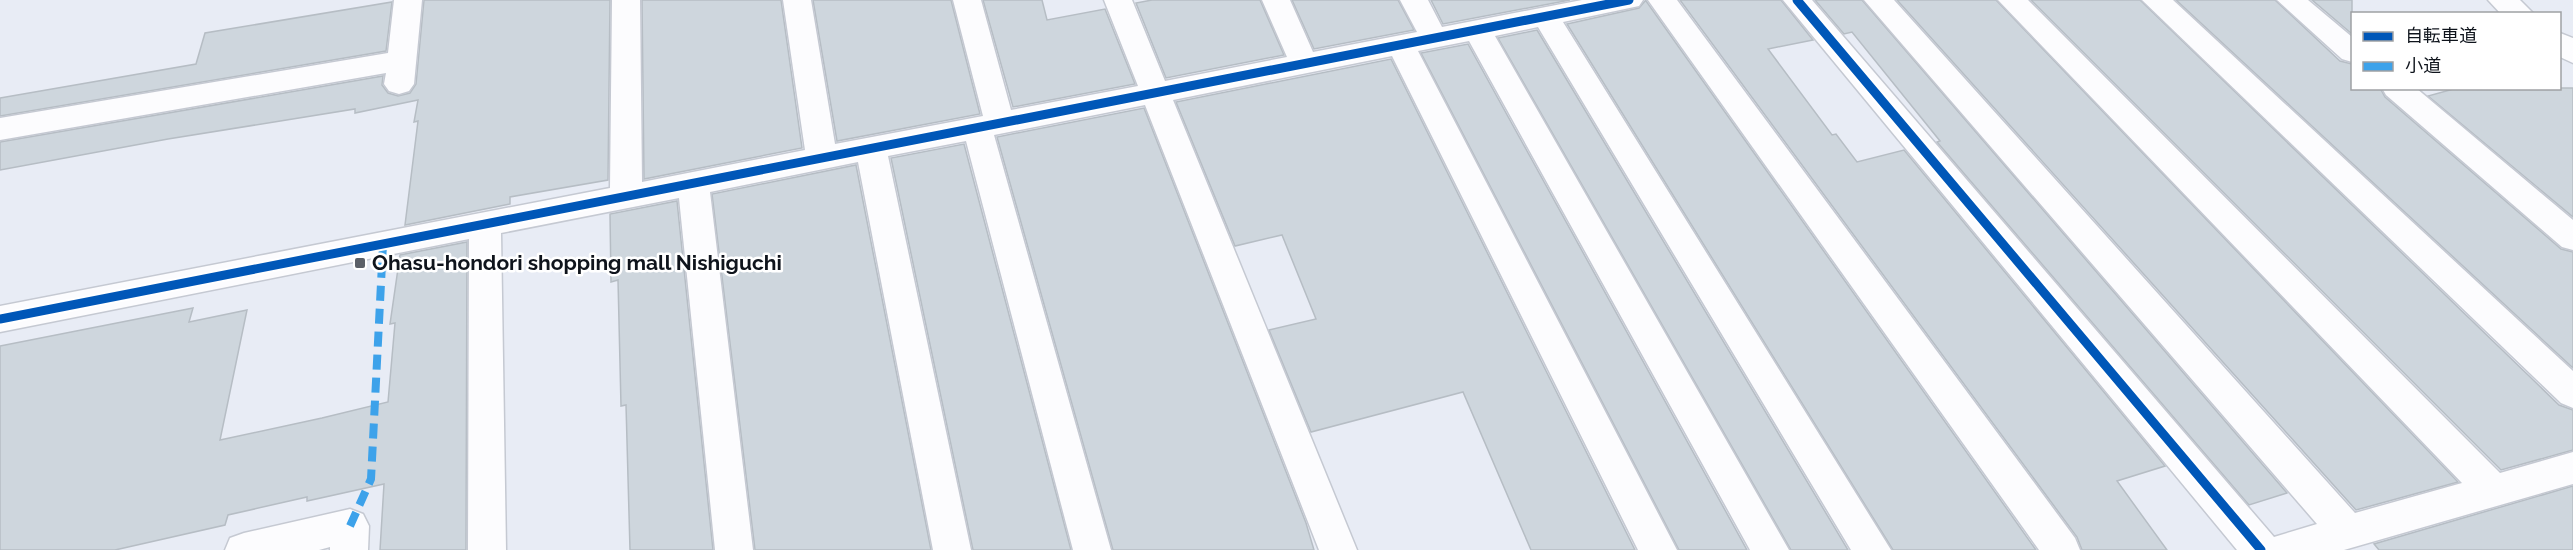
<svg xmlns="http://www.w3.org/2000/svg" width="2573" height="550" viewBox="0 0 2573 550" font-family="Raleway,'Noto Sans JP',sans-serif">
<rect width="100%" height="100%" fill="#e8ecf5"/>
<!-- building -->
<g fill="#ced6dd" stroke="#b6bdc4" stroke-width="1.5">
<polygon points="424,0 610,0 608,180 510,197 510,204 405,225 418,121 414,122 418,100 355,113 355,109 168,139 0,170 0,142 383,76 382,85 388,93 398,96 410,93 416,84"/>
<polygon points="642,0 781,0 802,148 644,179"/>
<polygon points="813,0 951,0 980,114 837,141"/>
<polygon points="983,0 1042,0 1047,20 1105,9 1135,84 1013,107"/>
<polygon points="1152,0 1260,0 1284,55 1166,78 1136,3"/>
<polygon points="1292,0 1398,0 1414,30 1314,49"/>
<polygon points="1431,0 1570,0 1443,24"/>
<polygon points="1646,0 1646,1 2036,550 1893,550 1567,24 1639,8"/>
<polygon points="1680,0 1781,0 1813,40 1768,49 1832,135 1836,134 1857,162 1904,150 2165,466 2117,481 2167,550 2082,550 2077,537"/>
<polygon points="1815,0 1862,0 2287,493 2249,505 1937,142 1940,141 1852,32 1844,34"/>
<polygon points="1897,0 1996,0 2458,482 2356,510"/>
<polygon points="2031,0 2140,0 2559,405 2573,410 2573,450 2501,470"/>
<polygon points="2176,0 2275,0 2340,61 2352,64 2352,88 2380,88 2385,97 2561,249 2573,252 2573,368"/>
<polygon points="2312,0 2352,0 2352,34"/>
<polygon points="392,2 386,51 0,116 0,98 196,64 205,33"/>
<polygon points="1537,30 1848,550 1791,550 1498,38"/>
<polygon points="1468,44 1747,550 1679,550 1421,53"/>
<polygon points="1391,59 1635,550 1531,550 1463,392 1311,432 1269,330 1316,319 1282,235 1235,246 1176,102"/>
<polygon points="2457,88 2573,88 2573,217 2428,96"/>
<polygon points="1144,108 1306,523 1314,550 1113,550 997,137"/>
<polygon points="964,144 1071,550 973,550 891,158"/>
<polygon points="856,165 931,550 755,550 712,194"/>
<polygon points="677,201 713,550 630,550 626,405 621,406 618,280 611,282 610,214"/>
<polygon points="467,242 466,550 380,550 384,484 307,501 307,497 228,515 225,525 115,550 0,550 0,346 193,308 189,322 247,310 220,440 322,418 388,402 395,323 390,324 400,255"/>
<polygon points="2573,486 2573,550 2379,550 2374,544"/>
</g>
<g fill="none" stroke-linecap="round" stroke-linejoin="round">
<!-- minor casing -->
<g stroke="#c5c9d2" stroke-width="3">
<g id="minor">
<polygon points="394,0 422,0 414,84 409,91 399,94 389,91 384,84 386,73 0,140 0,118 388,53"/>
<polygon points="612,0 640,0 642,182 805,150 783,0 811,0 835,144 983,116 953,0 981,0 1011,110 1138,86 1104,0 1132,0 1165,81 1287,57 1262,0 1290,0 1313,52 1417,32 1400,0 1428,0 1442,27 1582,0 1643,0 1639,6 1563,22 1891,550 1851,550 1538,27 1495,36 1789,550 1750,550 1469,41 1418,51 1677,550 1638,550 1392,56 1173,100 1357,550 1319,550 1145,105 994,135 1111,550 1073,550 966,141 888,156 971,550 933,550 858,162 710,192 753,550 715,550 679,198 501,233 506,550 468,550 469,239 0,332 0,306 610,188"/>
<polygon points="1648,0 1677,0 2075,538 2080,550 2039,550"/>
<polygon points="1783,0 1812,0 2274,537 2317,524 1864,0 1894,0 2355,513 2462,483 1998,0 2028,0 2500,473 2573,452 2573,484 2344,550 2237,550"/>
<polygon points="2142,0 2173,0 2573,371 2573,408 2561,403"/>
<polygon points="2277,0 2308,0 2352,37 2352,62 2342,59"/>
<polygon points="2488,0 2520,0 2534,14 2501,14"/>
<polygon points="2560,33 2573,38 2573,63 2560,57"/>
<polygon points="2382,88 2416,88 2573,220 2573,250 2562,247 2386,95"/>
<polygon points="350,509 363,514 369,526 368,550 330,550 330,547 319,550 225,550 230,538 244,533"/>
</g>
</g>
<!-- minor -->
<use href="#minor" fill="#fcfcfe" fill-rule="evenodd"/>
<!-- quiet -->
<polyline stroke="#3da2ea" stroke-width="8" stroke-dasharray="15 8" stroke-linecap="butt" points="350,526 371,479 383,244"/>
<!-- cycleway casing -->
<g stroke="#fff" stroke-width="13">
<g id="cycleway">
<polyline points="1797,0 2261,550"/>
<polyline points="0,319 1629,0"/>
</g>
</g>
<!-- cycleway -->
<use href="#cycleway" stroke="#0057b8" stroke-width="9"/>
</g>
<!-- markers -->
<rect fill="#5b6068" stroke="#fff" stroke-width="2" x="354" y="257" width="12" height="12" rx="3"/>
<g text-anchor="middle" stroke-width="5" stroke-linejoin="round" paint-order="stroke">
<!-- poi labels -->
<g font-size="21" font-weight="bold" fill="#0f141c" stroke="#fff" text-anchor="start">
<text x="372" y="270">Ohasu-hondori shopping mall Nishiguchi</text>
</g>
</g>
<!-- legend -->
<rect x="2351" y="12" width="210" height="78" fill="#ffffff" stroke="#9fa1a4" stroke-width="1.5"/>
<rect x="2363" y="32" width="30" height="9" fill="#0057b8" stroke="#9fa1a4" stroke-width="1.5"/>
<text x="2405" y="42" font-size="18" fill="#0f141c">自転車道</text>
<rect x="2363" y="62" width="30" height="9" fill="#3da2ea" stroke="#9fa1a4" stroke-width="1.5"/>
<text x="2405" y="72" font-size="18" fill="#0f141c">小道</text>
</svg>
